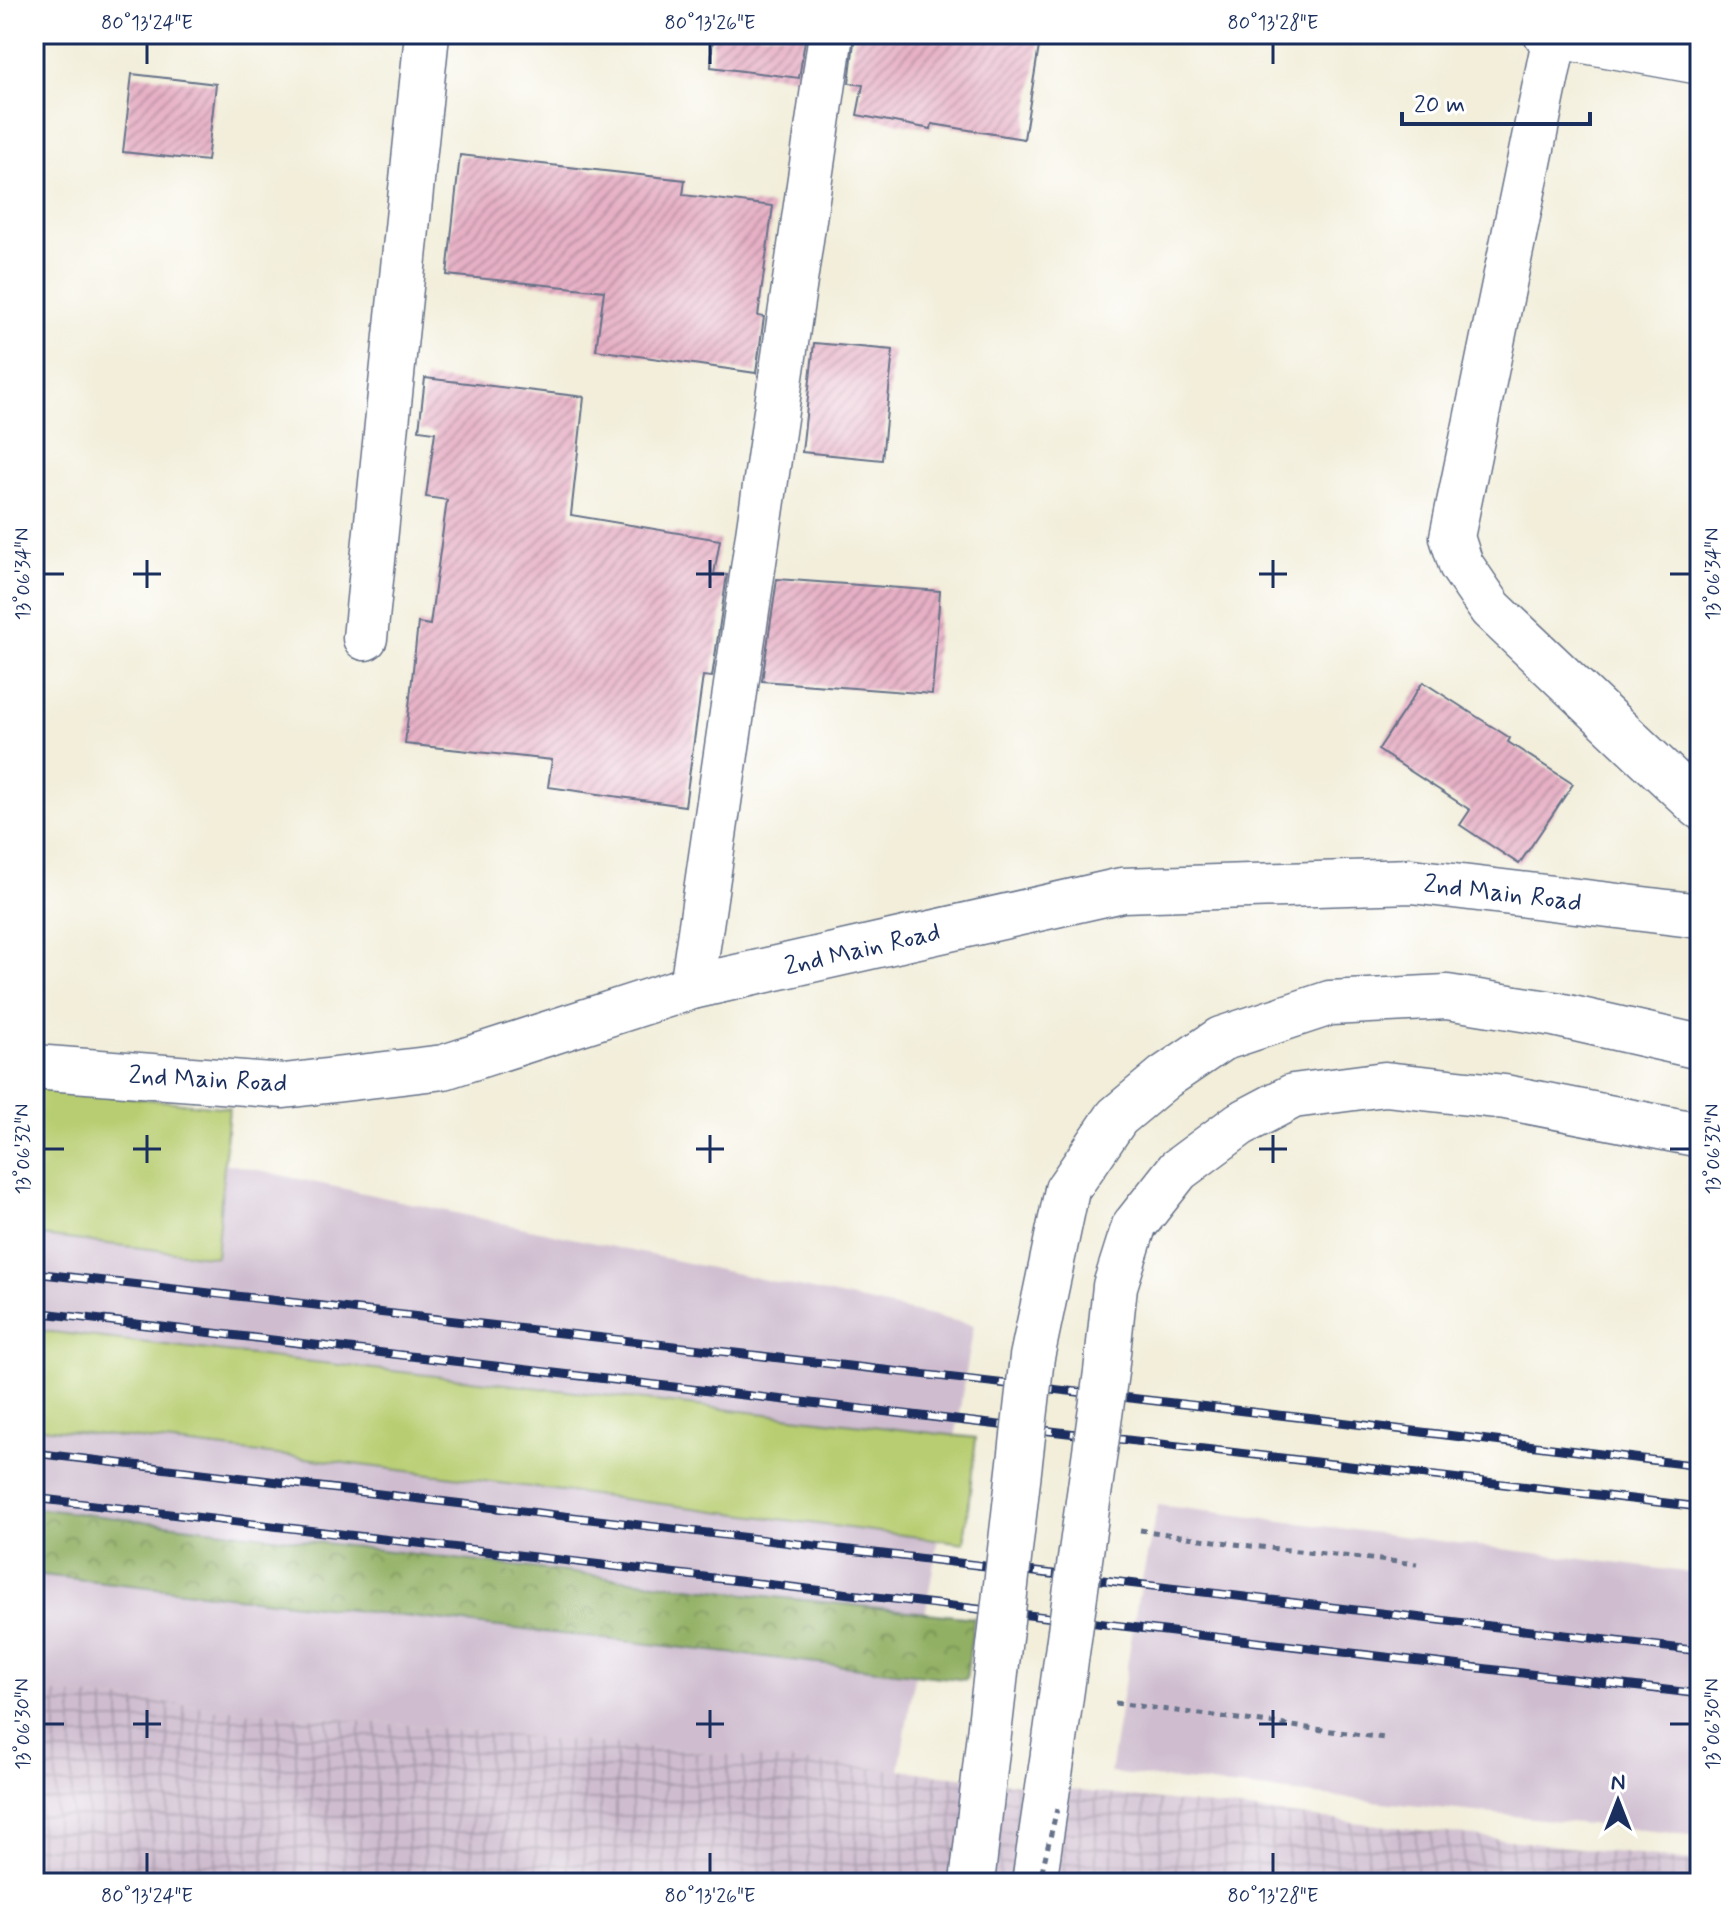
<svg xmlns="http://www.w3.org/2000/svg" width="1734" height="1917" viewBox="0 0 1734 1917" font-family="Mynerve,sans-serif">
<defs>
<pattern id="industrial-grid" width="8" height="8" patternUnits="userSpaceOnUse" patternTransform="scale(2)"><rect width="8" height="8" fill="#cfbdcf"/><path d="M0 4h8M4 0v8" fill="none" stroke="#a79aab"/></pattern>
<pattern id="forest-crowns" width="20" height="18" patternUnits="userSpaceOnUse" patternTransform="scale(2)"><rect width="20" height="18" fill="#92b063"/><path d="M2 6a3 3 0 1 1 6 0M12 15a3 3 0 1 1 6 0" fill="none" stroke="#769055"/></pattern>
<pattern id="building-hatch" width="6" height="6" patternUnits="userSpaceOnUse" patternTransform="scale(2)"><rect width="6" height="6" fill="#e7b0c5"/><path d="M-1 1l2-2M0 6l6-6M5 7l2-2" fill="none" stroke="#ba90a3"/></pattern>
</defs>
<rect width="100%" height="100%" fill="#fff"/>
<filter id="ink" filterUnits="userSpaceOnUse"><feTurbulence type="fractalNoise" baseFrequency=".0125" numOctaves="2"/><feDisplacementMap in="SourceGraphic" scale="16" xChannelSelector="R" yChannelSelector="G"/><feConvolveMatrix kernelMatrix="1 2 1 2 8 2 1 2 1" color-interpolation-filters="sRGB"/></filter>
<filter id="wash" filterUnits="userSpaceOnUse"><feTurbulence type="fractalNoise" baseFrequency=".006" numOctaves="4" result="noise"/><feDisplacementMap in="SourceGraphic" scale="32" xChannelSelector="R" yChannelSelector="G"/><feGaussianBlur stdDeviation="1.8" result="paint"/><feColorMatrix in="noise" values="0 0 0 0 0 0 0 0 0 0 0 0 0 0 0 0 0 1.4 0 .05"/><feComposite in="paint" operator="in"/></filter>
<g filter="url(#wash)">
<rect width="100%" height="100%" fill="#f2eeda"/>
<!-- industrial -->
<polygon fill="url(#industrial-grid)" points="34,1691 899,1770 1700,1862 1700,1883 34,1883"/>
<!-- railway -->
<g fill="#cfbdcf">
<polygon points="34,1142 220,1162 974,1325 899,1770 34,1691"/>
<polygon points="1158,1505 1700,1574 1700,1836 1110,1773 1137,1603"/>
</g>
<!-- grass -->
<g fill="#b8cd71" stroke="#6a7e68" stroke-width="2">
<polygon points="34,1087 229,1108 216,1257 34,1235"/>
<polygon points="34,1330 976,1438 964,1543 322,1460 34,1427"/>
</g>
<!-- forest -->
<polygon fill="url(#forest-crowns)" stroke="#567060" stroke-width="2" points="34,1508 746,1594 974,1618 966,1680 34,1574"/>
<g id="blocks">
<!-- building -->
<g fill="url(#building-hatch)">
<polygon points="713,34 806,34 799,78 711,67"/>
<polygon points="855,34 1041,34 1024,139 932,124 931,129 857,115 863,85 849,83"/>
<polygon points="132,74 216,84 207,161 123,152"/>
<polygon points="460,155 685,180 683,195 773,206 758,316 764,317 756,373 596,350 604,291 447,275"/>
<polygon points="814,343 893,350 882,460 802,452"/>
<polygon points="425,378 584,397 571,515 720,540 714,574 727,575 712,677 703,676 685,806 548,787 552,760 405,744 418,623 430,625 447,500 426,497 435,432 419,430"/>
<polygon points="777,579 940,591 932,694 762,681"/>
<polygon points="1423,682 1510,738 1508,742 1573,784 1519,864 1460,825 1470,810 1378,750"/>
</g>
</g>
</g>
<g filter="url(#ink)">
<use href="#blocks" fill-opacity="0" stroke="#667289" stroke-width="2"/>
<g fill="none" stroke-linecap="round" stroke-linejoin="round">
<!-- minor casing -->
<g stroke="#667289" stroke-width="47">
<g id="minor">
<polyline points="1555,36 1452,537 1461,565 1491,609 1700,807"/>
<polyline points="365,638 427,34"/>
<polyline points="692,987 831,34"/>
</g>
</g>
<!-- tertiary casing -->
<g stroke="#667289" stroke-width="47">
<g id="tertiary">
<polyline points="1546,34 1700,62"/>
<polyline points="34,1067 284,1086 444,1067 692,987 1122,890 1412,881 1700,916"/>
</g>
</g>
<!-- secondary casing -->
<g stroke="#667289" stroke-width="47">
<g id="secondary">
<polyline points="1067,1190 1117,1117 1165,1077 1221,1039 1330,1003 1447,997 1554,1014 1700,1047"/>
<polyline points="1134,1226 1178,1170 1240,1124 1293,1096 1385,1084 1505,1097 1700,1135"/>
<polyline points="1034,1883 1053,1754"/>
</g>
</g>
<!-- path -->
<g stroke="#667289" stroke-width="5" stroke-dasharray="6 6" stroke-linecap="butt">
<polyline points="1140,1530 1242,1545 1417,1564"/>
<polyline points="1115,1703 1385,1738"/>
</g>
<!-- minor -->
<use href="#minor" stroke="#fff" stroke-width="44"/>
<!-- tertiary -->
<use href="#tertiary" stroke="#fff" stroke-width="44"/>
<!-- secondary -->
<use href="#secondary" stroke="#fff" stroke-width="44"/>
<!-- rail casing -->
<g stroke="#1b2f5e" stroke-width="9">
<g id="rail">
<polyline points="34,1273 1323,1420 1700,1466"/>
<polyline points="34,1312 1700,1507"/>
<polyline points="34,1453 1700,1651"/>
<polyline points="34,1498 1700,1694"/>
</g>
</g>
<!-- rail -->
<use href="#rail" stroke="#fff" stroke-width="6" stroke-dasharray="18" stroke-linecap="butt"/>
<!-- secondary-bridge casing -->
<g stroke="#667289" stroke-width="47" stroke-linecap="butt">
<g id="secondary-bridge">
<polyline points="1053,1754 1106,1372 1115,1286 1134,1226"/>
<polyline points="972,1883 1032,1357 1067,1190"/>
</g>
</g>
<!-- path-bridge -->
<polyline stroke="#667289" stroke-width="5" stroke-dasharray="6 6" stroke-linecap="butt" points="1039,1883 1057,1809"/>
<!-- secondary-bridge -->
<use href="#secondary-bridge" stroke="#fff" stroke-width="44"/>
</g>
</g>
<!-- ticks -->
<path fill="none" stroke="#1b2f5e" stroke-width="3" d="M147,44V64M710,44V64M1273,44V64M147,560V588M710,560V588M1273,560V588M44,574H64M133,574H161M696,574H724M1259,574H1287M1670,574H1690M147,1135V1163M710,1135V1163M1273,1135V1163M44,1149H64M133,1149H161M696,1149H724M1259,1149H1287M1670,1149H1690M147,1710V1738M710,1710V1738M1273,1710V1738M44,1724H64M133,1724H161M696,1724H724M1259,1724H1287M1670,1724H1690M147,1853V1873M710,1853V1873M1273,1853V1873"/>
<g text-anchor="middle" stroke-width="6" stroke-linejoin="round" paint-order="stroke">
<!-- street labels -->
<g font-size="26" fill="#1b2f5e" stroke="#fff">
<text transform="translate(1503 892) rotate(7)" y="9">2nd Main Road</text>
<text transform="translate(862 948) rotate(-13)" y="9">2nd Main Road</text>
<text transform="translate(208 1078) rotate(3)" y="9">2nd Main Road</text>
</g>
</g>
<!-- margin -->
<rect width="1734" height="1917" fill="none" stroke="#fff" stroke-width="88"/>
<!-- north arrow -->
<g transform="translate(1618 1801)" stroke="#ffffff" stroke-width="6" paint-order="stroke">
<path d="M0-6L14 30L0 20L-14 30Z" fill="#1b2f5e"/>
<text y="-12" font-size="22" font-weight="bold" text-anchor="middle" fill="#1b2f5e">N</text>
</g>
<!-- scale -->
<path d="M1402 112v12h188v-12" fill="none" stroke="#1b2f5e" stroke-width="4"/>
<text x="1414" y="112" font-size="24" fill="#1b2f5e" stroke="#ffffff" stroke-width="6" paint-order="stroke">20 m</text>
<rect x="44" y="44" width="1646" height="1829" fill="none" stroke="#1b2f5e" stroke-width="3"/>
<g font-size="20" text-anchor="middle" fill="#1b2f5e">
<text x="147" y="29">80°13'24"E</text>
<text x="710" y="29">80°13'26"E</text>
<text x="1273" y="29">80°13'28"E</text>
<text transform="translate(22 574) rotate(-90)" y="7">13°06'34"N</text>
<text transform="translate(1712 574) rotate(-90)" y="7">13°06'34"N</text>
<text transform="translate(22 1149) rotate(-90)" y="7">13°06'32"N</text>
<text transform="translate(1712 1149) rotate(-90)" y="7">13°06'32"N</text>
<text transform="translate(22 1724) rotate(-90)" y="7">13°06'30"N</text>
<text transform="translate(1712 1724) rotate(-90)" y="7">13°06'30"N</text>
<text x="147" y="1902">80°13'24"E</text>
<text x="710" y="1902">80°13'26"E</text>
<text x="1273" y="1902">80°13'28"E</text>
</g>
</svg>
